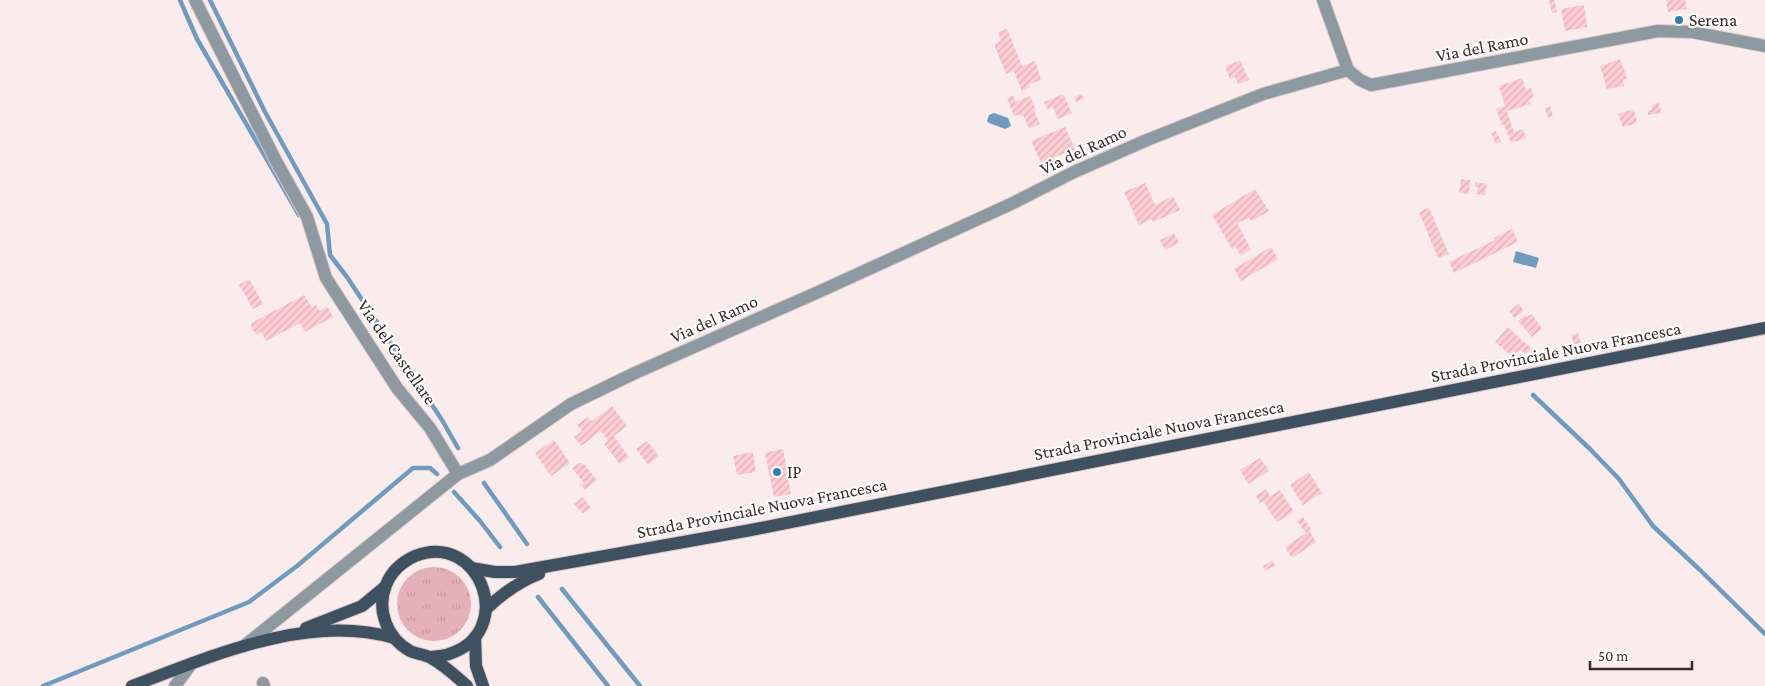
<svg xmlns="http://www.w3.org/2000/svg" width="1765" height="686" viewBox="0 0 1765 686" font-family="'Crimson Pro',serif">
<defs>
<pattern id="grass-tufts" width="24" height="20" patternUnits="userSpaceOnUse" patternTransform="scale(1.25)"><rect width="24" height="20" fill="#e5b1b8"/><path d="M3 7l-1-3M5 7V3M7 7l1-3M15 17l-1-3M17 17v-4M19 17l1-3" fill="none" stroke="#c5989e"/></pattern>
<pattern id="building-hatch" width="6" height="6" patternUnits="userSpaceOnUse" patternTransform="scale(1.25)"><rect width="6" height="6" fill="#fdcdd3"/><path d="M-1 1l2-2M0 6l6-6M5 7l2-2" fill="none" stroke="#dab0b5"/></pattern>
</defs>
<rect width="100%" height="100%" fill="#faeced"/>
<!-- grass -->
<circle fill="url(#grass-tufts)" cx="434" cy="604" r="37"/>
<!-- water -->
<g fill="#719bbe">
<polygon points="994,113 1008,118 1011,126 1005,129 989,123 987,121 989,115"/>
<polygon points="1516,251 1539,258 1536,268 1513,262"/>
</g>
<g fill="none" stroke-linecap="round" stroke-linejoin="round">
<!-- stream -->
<g stroke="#719bbe" stroke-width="4.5">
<polyline points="180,0 197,39 299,215"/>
<polyline points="210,0 265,112 327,224 330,255 347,277 442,420 458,448"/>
<polyline points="1533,395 1590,449 1619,479 1653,526 1700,570 1765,634"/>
<polyline points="484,483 527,544"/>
<polyline points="454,492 480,521 500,547"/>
<polyline points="562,589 640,686"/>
<polyline points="538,597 608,686"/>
<polyline points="43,686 249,602 297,566 413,468 430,468 437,474"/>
</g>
</g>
<!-- building -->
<g fill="url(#building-hatch)">
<polygon points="1549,0 1554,0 1557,12 1552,13"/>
<polygon points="1666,0 1685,0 1687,9 1668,12"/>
<polygon points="1584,5 1587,27 1565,31 1561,9"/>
<polygon points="1007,29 1022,66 1035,61 1041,80 1029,84 1030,87 1022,91 1014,71 1006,74 994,44 1001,41 998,32"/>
<polygon points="1620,59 1627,78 1623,80 1624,86 1607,89 1600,66"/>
<polygon points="1240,60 1249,80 1238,84 1235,77 1230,79 1225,67"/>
<polygon points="1522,78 1526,90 1531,88 1534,97 1529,99 1531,104 1507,111 1514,132 1523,129 1526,138 1511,143 1504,124 1502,125 1496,109 1505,106 1499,86"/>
<polygon points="1063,94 1072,113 1058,119 1053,107 1048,110 1044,102"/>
<polygon points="1082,94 1084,99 1076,102 1074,97"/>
<polygon points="1013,95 1015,102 1030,96 1036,110 1034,111 1040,124 1029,129 1023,115 1021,116 1020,114 1014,116 1007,98"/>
<polygon points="1659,103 1661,113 1648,115 1648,111 1652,110 1652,105"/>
<polygon points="1550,106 1553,116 1548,118 1545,108"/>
<polygon points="1634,109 1637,123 1623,127 1618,114"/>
<polygon points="1065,127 1075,149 1041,163 1031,141"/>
<polygon points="1496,131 1501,141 1496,144 1491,133"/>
<polygon points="1461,179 1470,180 1469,194 1459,193"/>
<polygon points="1475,182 1487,184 1485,195 1476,194 1478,187 1475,186"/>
<polygon points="1145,183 1155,205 1173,196 1180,210 1153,222 1152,219 1139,225 1124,192"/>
<polygon points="1255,189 1269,211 1252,221 1249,218 1237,223 1251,249 1241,256 1236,247 1232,249 1212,215"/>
<polygon points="1429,208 1449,254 1438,258 1419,212"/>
<polygon points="1512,229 1518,242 1454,273 1449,262 1495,240 1494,238"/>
<polygon points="1174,233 1179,243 1165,250 1160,240"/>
<polygon points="1271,247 1278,259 1241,281 1234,269"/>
<polygon points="249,279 263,304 253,309 239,285"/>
<polygon points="304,295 312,307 316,305 320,311 327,306 333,317 305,332 300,323 266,341 261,332 256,335 250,324"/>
<polygon points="1519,304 1524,311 1514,318 1509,311"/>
<polygon points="1532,314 1542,329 1532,337 1518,321 1525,315 1527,317"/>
<polygon points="1508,327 1513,332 1532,349 1526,354 1520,350 1516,353 1513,351 1510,355 1501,347 1495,342"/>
<polygon points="1578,333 1581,343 1574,344 1571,335"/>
<polygon points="612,406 627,426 614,436 629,457 620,464 604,444 608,441 601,431 581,446 574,437 582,431 577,425 588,417 592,421"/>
<polygon points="554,440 570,463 551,476 535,453"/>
<polygon points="647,441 659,456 648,465 636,449"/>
<polygon points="783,449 791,494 774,497 765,453"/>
<polygon points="753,452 756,472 737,475 733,456"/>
<polygon points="1260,458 1269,471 1248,484 1240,470"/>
<polygon points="579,463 583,463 597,480 585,490 581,485 584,483 572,468"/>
<polygon points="1309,472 1322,493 1303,505 1290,485"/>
<polygon points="1266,489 1270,496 1280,490 1294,512 1277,522 1263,501 1260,503 1256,496"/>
<polygon points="583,497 591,508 583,514 574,504"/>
<polygon points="1303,517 1311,529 1309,530 1316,542 1292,558 1285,547 1306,533 1297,521"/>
<polygon points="1272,561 1275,565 1265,571 1263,566"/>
</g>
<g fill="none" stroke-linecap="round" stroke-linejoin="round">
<!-- minor casing -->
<g stroke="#d7c9cb" stroke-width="14">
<g id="minor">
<polyline points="195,0 276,161 307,217 326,278 397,388 430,428 458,474"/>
<polyline points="1323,0 1348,70"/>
<polyline points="244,646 458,474 490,460 571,404 635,373 825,289 1011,204 1074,172 1147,140 1263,94 1348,70 1360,80 1371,85 1658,31 1692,32 1765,46"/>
<polyline points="263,683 264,686"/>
<polyline points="175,686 192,663"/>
</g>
</g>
<!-- major casing -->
<g stroke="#d7c9cb" stroke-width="14">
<g id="major">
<polyline points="471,568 495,572 515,572 751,530 1765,328"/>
<path d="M486,609C502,594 518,582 539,574"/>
<polyline points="306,628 362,606 385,587"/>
<polyline points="475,637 476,666 483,686"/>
<path d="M431,657C437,656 444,656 449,654C518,632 480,530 415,556C402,562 391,572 386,585C376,610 387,638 410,651C416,654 425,654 431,658C444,665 456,676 467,686"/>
<path d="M132,686C212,656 308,613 394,638"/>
</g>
</g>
<!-- minor -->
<use href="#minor" stroke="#8e98a1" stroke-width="12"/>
<!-- major -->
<use href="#major" stroke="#3f5160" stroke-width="12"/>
</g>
<!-- markers -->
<g fill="#347cb1" stroke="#fdfdfd" stroke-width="2">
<circle cx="1679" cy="20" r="5"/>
<circle cx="777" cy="472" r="5"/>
</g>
<g text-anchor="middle" stroke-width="4.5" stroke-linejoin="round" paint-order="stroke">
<!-- poi labels -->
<g font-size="18" fill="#3a2c2e" stroke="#fdfdfd" text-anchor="start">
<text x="1689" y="26">Serena</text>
<text x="787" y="478">IP</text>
</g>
<!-- street labels -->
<g font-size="18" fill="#3a2c2e" stroke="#fdfdfd">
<text transform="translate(1482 47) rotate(-11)" y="6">Via del Ramo</text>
<text transform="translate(1083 150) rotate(-25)" y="6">Via del Ramo</text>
<text transform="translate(714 319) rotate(-24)" y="6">Via del Ramo</text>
<text transform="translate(397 352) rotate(55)" y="6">Via del Castellare</text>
<text transform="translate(1556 352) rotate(-11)" y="6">Strada Provinciale Nuova Francesca</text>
<text transform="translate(1159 430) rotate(-11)" y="6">Strada Provinciale Nuova Francesca</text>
<text transform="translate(762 508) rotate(-11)" y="6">Strada Provinciale Nuova Francesca</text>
</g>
</g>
<!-- scale -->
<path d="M1590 661v8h102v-8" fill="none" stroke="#3a2c2e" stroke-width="2.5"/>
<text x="1598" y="661" font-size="15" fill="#3a2c2e" stroke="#fdfdfd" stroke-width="4" paint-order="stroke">50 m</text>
</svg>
